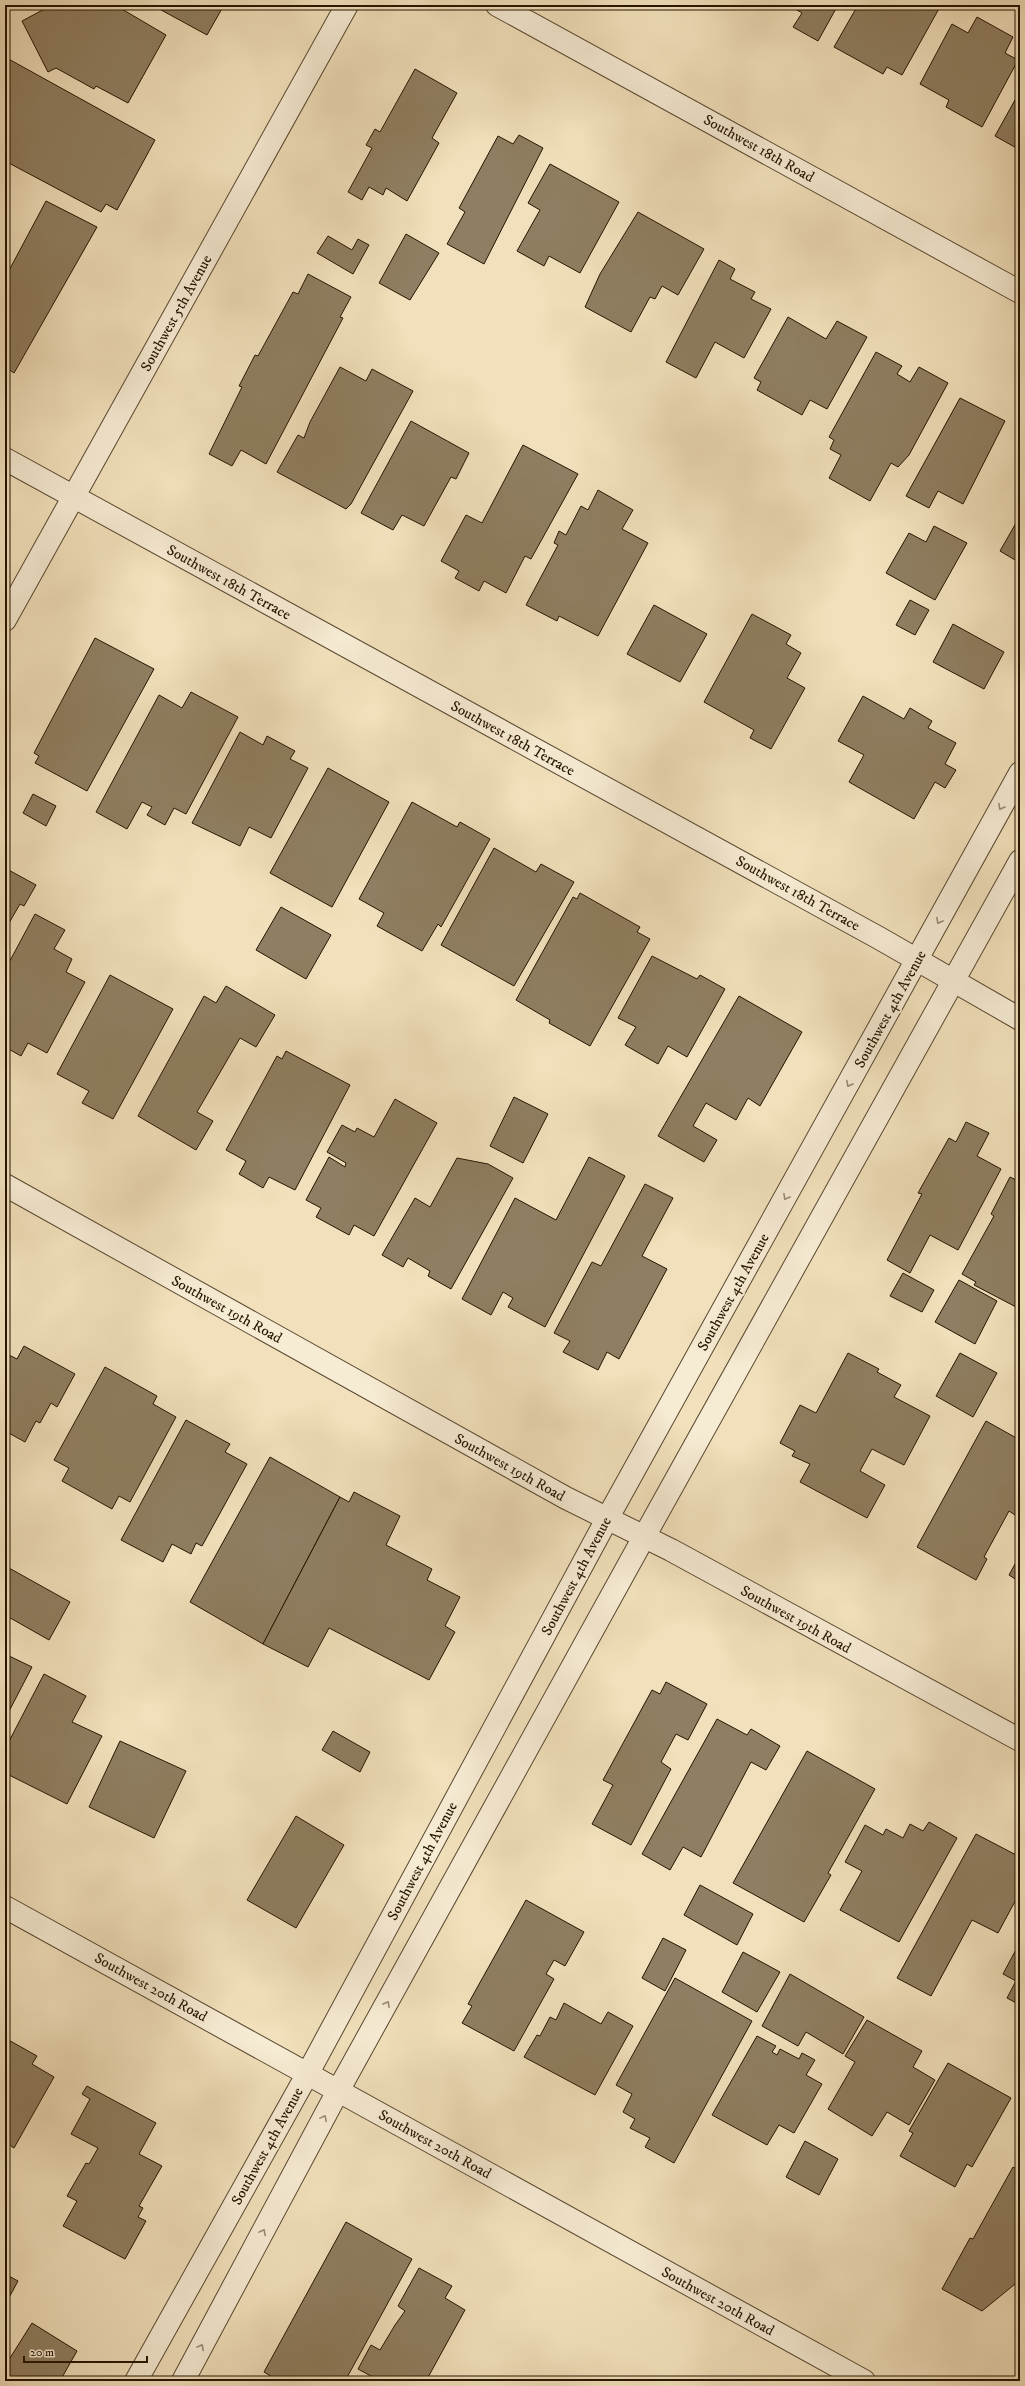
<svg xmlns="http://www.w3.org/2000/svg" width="1025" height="2386" viewBox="0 0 1025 2386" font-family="'IM FELL DW Pica',serif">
<rect width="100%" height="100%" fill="#f1e0bb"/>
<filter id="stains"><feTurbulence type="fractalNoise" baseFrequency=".005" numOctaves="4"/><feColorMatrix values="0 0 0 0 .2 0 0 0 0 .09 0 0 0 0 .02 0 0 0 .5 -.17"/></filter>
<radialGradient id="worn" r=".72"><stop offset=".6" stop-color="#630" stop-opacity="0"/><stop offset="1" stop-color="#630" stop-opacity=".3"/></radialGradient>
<!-- building -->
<g fill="#8f7e61" stroke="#251400">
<polygon points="52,5 115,5 166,35 128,103 96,86 94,89 56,68 48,72 22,21"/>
<polygon points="152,5 224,5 207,35"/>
<polygon points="793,5 838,5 818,41 793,27 802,13 792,7"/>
<polygon points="858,5 941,5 902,75 887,67 883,74 834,47"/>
<polygon points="977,17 1013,37 1005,53 1018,60 982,127 946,107 949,100 920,84 952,24 968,33"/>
<polygon points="5,57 155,140 117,210 106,204 101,212 5,161"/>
<polygon points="415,69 457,93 432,138 439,143 407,201 386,188 383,195 369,187 362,200 348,192 372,148 366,145 375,129 380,132"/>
<polygon points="1020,91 1020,150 995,136"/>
<polygon points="519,135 543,148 484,264 447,244 465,212 459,208 498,136 513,144"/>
<polygon points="550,164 619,202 580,273 549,256 544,266 517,251 540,210 528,203"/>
<polygon points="46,201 97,227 14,373 5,367 5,278"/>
<polygon points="638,212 704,249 678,295 662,286 655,299 650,297 631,332 585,307 600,274"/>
<polygon points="406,234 439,253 410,300 379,283"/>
<polygon points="328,236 352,250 358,239 369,245 353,274 317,253"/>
<polygon points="719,260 735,269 730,279 755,292 751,299 771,309 744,358 715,342 696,378 666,362"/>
<polygon points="308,274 351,297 340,317 343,318 266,464 241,450 232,466 209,454 242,387 239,386 255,355 258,356 293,292 298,294"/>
<polygon points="788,317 826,339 837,321 867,337 827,409 810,400 802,415 757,390 761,382 754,378"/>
<polygon points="876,352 902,366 897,374 910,382 919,367 948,383 909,455 898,467 891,463 870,501 829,478 841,455 830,449 834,440 829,437"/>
<polygon points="340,367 366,381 372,369 413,391 351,504 346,509 277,472 298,435 304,438 310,422"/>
<polygon points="960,398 1005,421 963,504 938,491 929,508 906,496"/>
<polygon points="411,421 469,453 456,479 451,477 424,526 402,515 393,530 361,513"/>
<polygon points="523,445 578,474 531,559 525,556 506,593 484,581 479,591 455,578 459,571 441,561 466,515 482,523"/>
<polygon points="598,490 633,510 622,529 648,543 598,636 559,616 557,621 526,605 558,545 554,543 559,531 566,535 581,506 588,510"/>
<polygon points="1020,516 1020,563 1000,551"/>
<polygon points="934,526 967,543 935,600 886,573 909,533 926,542"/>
<polygon points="910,600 929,610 915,635 896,625"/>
<polygon points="654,605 707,634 680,682 627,654"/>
<polygon points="752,614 791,635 786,644 801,653 787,678 805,688 771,749 750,738 754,730 704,702"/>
<polygon points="953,624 1004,652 984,689 933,662"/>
<polygon points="95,638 154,669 87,791 35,763 39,756 34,753"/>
<polygon points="191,692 238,717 186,814 174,808 165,825 147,815 152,807 142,802 127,829 96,812 159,695 182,708"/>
<polygon points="863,696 904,719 910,708 932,721 928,728 956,743 945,764 956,770 945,788 935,782 914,819 849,782 864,755 838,741"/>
<polygon points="240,732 263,745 267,736 295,751 290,759 308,768 271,838 249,827 240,846 192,823"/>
<polygon points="328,768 389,802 332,907 270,873"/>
<polygon points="33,794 56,806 46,826 23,813"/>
<polygon points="412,802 457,827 460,822 490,839 441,927 438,924 422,951 377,926 384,913 359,899"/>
<polygon points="494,848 536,872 541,864 574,882 514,986 441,945"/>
<polygon points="5,868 36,885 24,906 20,904 5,930"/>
<polygon points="580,893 640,927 637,932 650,939 590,1046 549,1023 550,1020 516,1000 573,897 577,899"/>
<polygon points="281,907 331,935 306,979 256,950"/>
<polygon points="35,914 65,930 54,949 72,959 66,972 85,982 47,1053 28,1043 21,1056 5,1047 5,970"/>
<polygon points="652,956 697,979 700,975 725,989 687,1057 668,1046 658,1064 625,1045 636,1027 618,1018"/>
<polygon points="110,975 173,1009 113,1119 82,1103 89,1091 57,1074"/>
<polygon points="226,986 275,1015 256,1047 240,1038 197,1112 213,1121 196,1150 138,1116 204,996 216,1003"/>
<polygon points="739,996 802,1032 760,1106 748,1098 736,1120 706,1103 693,1126 717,1140 704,1162 658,1136"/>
<polygon points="286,1051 350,1085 295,1190 269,1177 263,1188 239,1174 246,1161 226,1150 277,1056 282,1059"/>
<polygon points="514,1097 548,1114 523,1163 490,1146"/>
<polygon points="395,1099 437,1123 374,1236 354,1225 349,1235 316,1217 321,1208 306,1200 329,1157 345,1167 346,1163 327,1152 342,1125 355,1132 357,1128 374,1137"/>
<polygon points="966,1122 989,1133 977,1156 1001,1169 958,1250 930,1235 910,1273 887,1260 922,1194 918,1193 949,1138 956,1142"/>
<polygon points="589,1157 625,1176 545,1327 508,1307 513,1298 503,1292 491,1315 462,1299 515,1198 556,1220"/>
<polygon points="457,1158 488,1164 513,1178 451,1289 428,1276 430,1271 408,1258 403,1267 382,1255 415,1198 430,1207"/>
<polygon points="1010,1177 1020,1182 1020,1304 1018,1308 974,1285 976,1282 962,1274 994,1216 991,1214"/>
<polygon points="645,1184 673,1198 642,1256 667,1269 619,1359 607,1352 598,1370 563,1352 570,1341 554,1333 592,1262 601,1266"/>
<polygon points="903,1273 934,1290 922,1312 890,1296"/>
<polygon points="959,1280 997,1301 975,1344 935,1322"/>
<polygon points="24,1346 75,1374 57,1407 51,1403 40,1423 36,1421 25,1442 5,1431 5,1353 17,1359"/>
<polygon points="848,1353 879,1369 877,1372 901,1385 894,1397 930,1416 904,1465 872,1449 860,1471 885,1485 867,1518 800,1482 810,1464 792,1456 795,1451 780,1443 800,1405 816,1413"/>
<polygon points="960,1353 997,1373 973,1417 936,1396"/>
<polygon points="105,1367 157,1396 153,1404 176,1417 130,1502 119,1496 112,1509 62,1481 69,1468 54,1460"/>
<polygon points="186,1420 230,1444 225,1452 247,1464 202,1546 196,1543 191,1554 172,1544 163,1562 121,1540"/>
<polygon points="986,1421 1020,1440 1020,1506 1015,1515 1009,1511 984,1557 987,1559 976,1580 917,1547"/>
<polygon points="270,1457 340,1497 263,1644 190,1602"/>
<polygon points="354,1492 400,1516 386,1545 432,1569 427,1580 460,1597 445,1626 455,1632 429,1680 329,1628 308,1667 263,1644 340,1497 349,1502"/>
<polygon points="1020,1555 1020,1582 1009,1575"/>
<polygon points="9,1568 70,1602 49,1640 5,1615 5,1575"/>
<polygon points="5,1654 32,1667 5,1719"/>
<polygon points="44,1674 86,1696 72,1722 102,1736 67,1804 5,1773 5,1749"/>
<polygon points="666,1682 707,1704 688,1740 676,1734 661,1762 671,1769 631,1845 592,1824 613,1785 603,1780 652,1690 660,1694"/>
<polygon points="717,1719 747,1735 751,1729 780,1746 766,1770 751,1762 701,1857 683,1847 670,1870 642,1854"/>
<polygon points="333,1731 370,1752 360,1772 322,1750"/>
<polygon points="120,1741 186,1771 154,1838 89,1807"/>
<polygon points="807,1751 875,1789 828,1873 831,1875 804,1922 733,1883"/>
<polygon points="296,1816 344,1845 296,1928 247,1900"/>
<polygon points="929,1822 957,1838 899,1942 840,1910 862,1871 845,1862 865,1825 883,1835 886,1829 903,1838 910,1824 923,1831"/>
<polygon points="976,1834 1020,1857 1020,1892 998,1933 972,1920 931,1996 897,1978"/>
<polygon points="700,1885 753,1914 737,1945 684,1915"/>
<polygon points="526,1900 584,1932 565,1966 554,1960 546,1974 554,1979 514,2051 462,2023 472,2006 468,2004"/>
<polygon points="663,1938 686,1950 665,1991 642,1978"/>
<polygon points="1020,1942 1020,2005 1007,1998 1016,1981 1003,1974"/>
<polygon points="743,1952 780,1972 757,2012 722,1992"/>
<polygon points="790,1974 864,2017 843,2054 806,2032 798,2046 762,2026"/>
<polygon points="675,1978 752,2021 674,2163 645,2147 650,2138 630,2128 635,2119 623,2112 632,2094 616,2085"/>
<polygon points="564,2003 601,2024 608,2012 633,2026 595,2095 524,2057 537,2035 540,2036 550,2017 556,2020"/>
<polygon points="867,2020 922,2051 913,2067 935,2080 909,2125 887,2112 872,2136 828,2109 855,2062 845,2056"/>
<polygon points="757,2036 776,2046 772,2052 777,2055 780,2049 799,2059 802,2053 815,2060 806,2075 822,2084 794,2133 779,2125 767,2145 712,2115"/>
<polygon points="5,2038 37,2056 32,2064 54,2077 14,2148 5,2142"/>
<polygon points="948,2063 1011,2098 972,2167 967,2164 955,2187 900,2156 913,2133 909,2131"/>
<polygon points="87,2086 156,2123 139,2154 162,2166 139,2206 143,2208 138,2217 146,2221 125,2259 63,2226 77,2201 67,2196 86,2163 89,2164 98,2148 71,2134 90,2099 82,2094"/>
<polygon points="805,2141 838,2159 819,2195 786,2177"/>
<polygon points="1013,2167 1020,2171 1020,2280 982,2311 942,2289 970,2238 973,2239"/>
<polygon points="346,2222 412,2259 345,2381 279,2381 264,2372"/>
<polygon points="419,2268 452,2286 445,2298 465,2310 426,2381 380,2381 358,2369 371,2345 380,2350 395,2325 405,2311 398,2306"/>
<polygon points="5,2274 18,2281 5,2305"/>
<polygon points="32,2323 77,2351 60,2381 5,2381 5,2366"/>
</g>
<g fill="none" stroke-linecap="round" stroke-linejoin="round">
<!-- street casing -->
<g stroke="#58472f" stroke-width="24">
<g id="street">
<polyline points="497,5 1020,292"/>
<polyline points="5,459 879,938 1020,1019"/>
<polyline points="5,620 347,5"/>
<polyline points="5,1185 566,1498 671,1550 1020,1740"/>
<polyline points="5,1907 864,2381"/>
<polyline points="136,2381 308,2073 607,1519 1020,773"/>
<polyline points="183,2381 338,2091 644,1537 1020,861"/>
</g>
</g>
<!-- street -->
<use href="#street" stroke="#f6ebd3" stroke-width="22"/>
</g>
<!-- one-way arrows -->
<defs><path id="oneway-chevron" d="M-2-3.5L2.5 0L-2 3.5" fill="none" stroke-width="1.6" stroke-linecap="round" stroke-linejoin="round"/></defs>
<g stroke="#988a74">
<use href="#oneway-chevron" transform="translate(1001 807) rotate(119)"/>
<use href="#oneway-chevron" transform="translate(939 921) rotate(119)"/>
<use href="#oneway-chevron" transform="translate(849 1084) rotate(119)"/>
<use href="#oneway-chevron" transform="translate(786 1197) rotate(119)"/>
<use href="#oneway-chevron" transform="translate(387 2004) rotate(-61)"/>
<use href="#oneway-chevron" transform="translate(324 2118) rotate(-62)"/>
<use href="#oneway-chevron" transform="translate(263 2232) rotate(-62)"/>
<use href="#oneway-chevron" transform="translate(201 2347) rotate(-62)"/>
</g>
<g text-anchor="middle" stroke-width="4" stroke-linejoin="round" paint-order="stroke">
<!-- street labels -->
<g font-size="15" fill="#251400" stroke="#f6ebd3">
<text transform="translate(759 148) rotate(29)" y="5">Southwest 18th Road</text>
<text transform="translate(176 313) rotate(-61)" y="5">Southwest 5th Avenue</text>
<text transform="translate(229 582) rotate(29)" y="5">Southwest 18th Terrace</text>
<text transform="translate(513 738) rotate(29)" y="5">Southwest 18th Terrace</text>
<text transform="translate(798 893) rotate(29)" y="5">Southwest 18th Terrace</text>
<text transform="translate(890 1009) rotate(-61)" y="5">Southwest 4th Avenue</text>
<text transform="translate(733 1292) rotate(-61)" y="5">Southwest 4th Avenue</text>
<text transform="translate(227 1309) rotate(29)" y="5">Southwest 19th Road</text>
<text transform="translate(510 1467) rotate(29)" y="5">Southwest 19th Road</text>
<text transform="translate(576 1576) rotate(-62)" y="5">Southwest 4th Avenue</text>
<text transform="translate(796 1619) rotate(29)" y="5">Southwest 19th Road</text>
<text transform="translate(422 1861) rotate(-62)" y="5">Southwest 4th Avenue</text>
<text transform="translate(151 1987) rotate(29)" y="5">Southwest 20th Road</text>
<text transform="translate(435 2144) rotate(29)" y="5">Southwest 20th Road</text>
<text transform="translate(267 2146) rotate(-61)" y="5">Southwest 4th Avenue</text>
<text transform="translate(718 2301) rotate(29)" y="5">Southwest 20th Road</text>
</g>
</g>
<!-- margin -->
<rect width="1025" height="2386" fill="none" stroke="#f1e0bb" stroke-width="20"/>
<rect x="6" y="6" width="1013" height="2374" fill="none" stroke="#251400" stroke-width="2"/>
<rect x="10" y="10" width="1005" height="2366" fill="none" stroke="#251400"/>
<!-- scale -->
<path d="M24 2356v6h123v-6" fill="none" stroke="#251400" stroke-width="2"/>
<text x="30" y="2356" font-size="12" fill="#251400" stroke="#f6ebd3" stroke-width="3" paint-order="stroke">20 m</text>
<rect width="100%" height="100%" filter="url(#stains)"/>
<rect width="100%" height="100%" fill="url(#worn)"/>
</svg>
